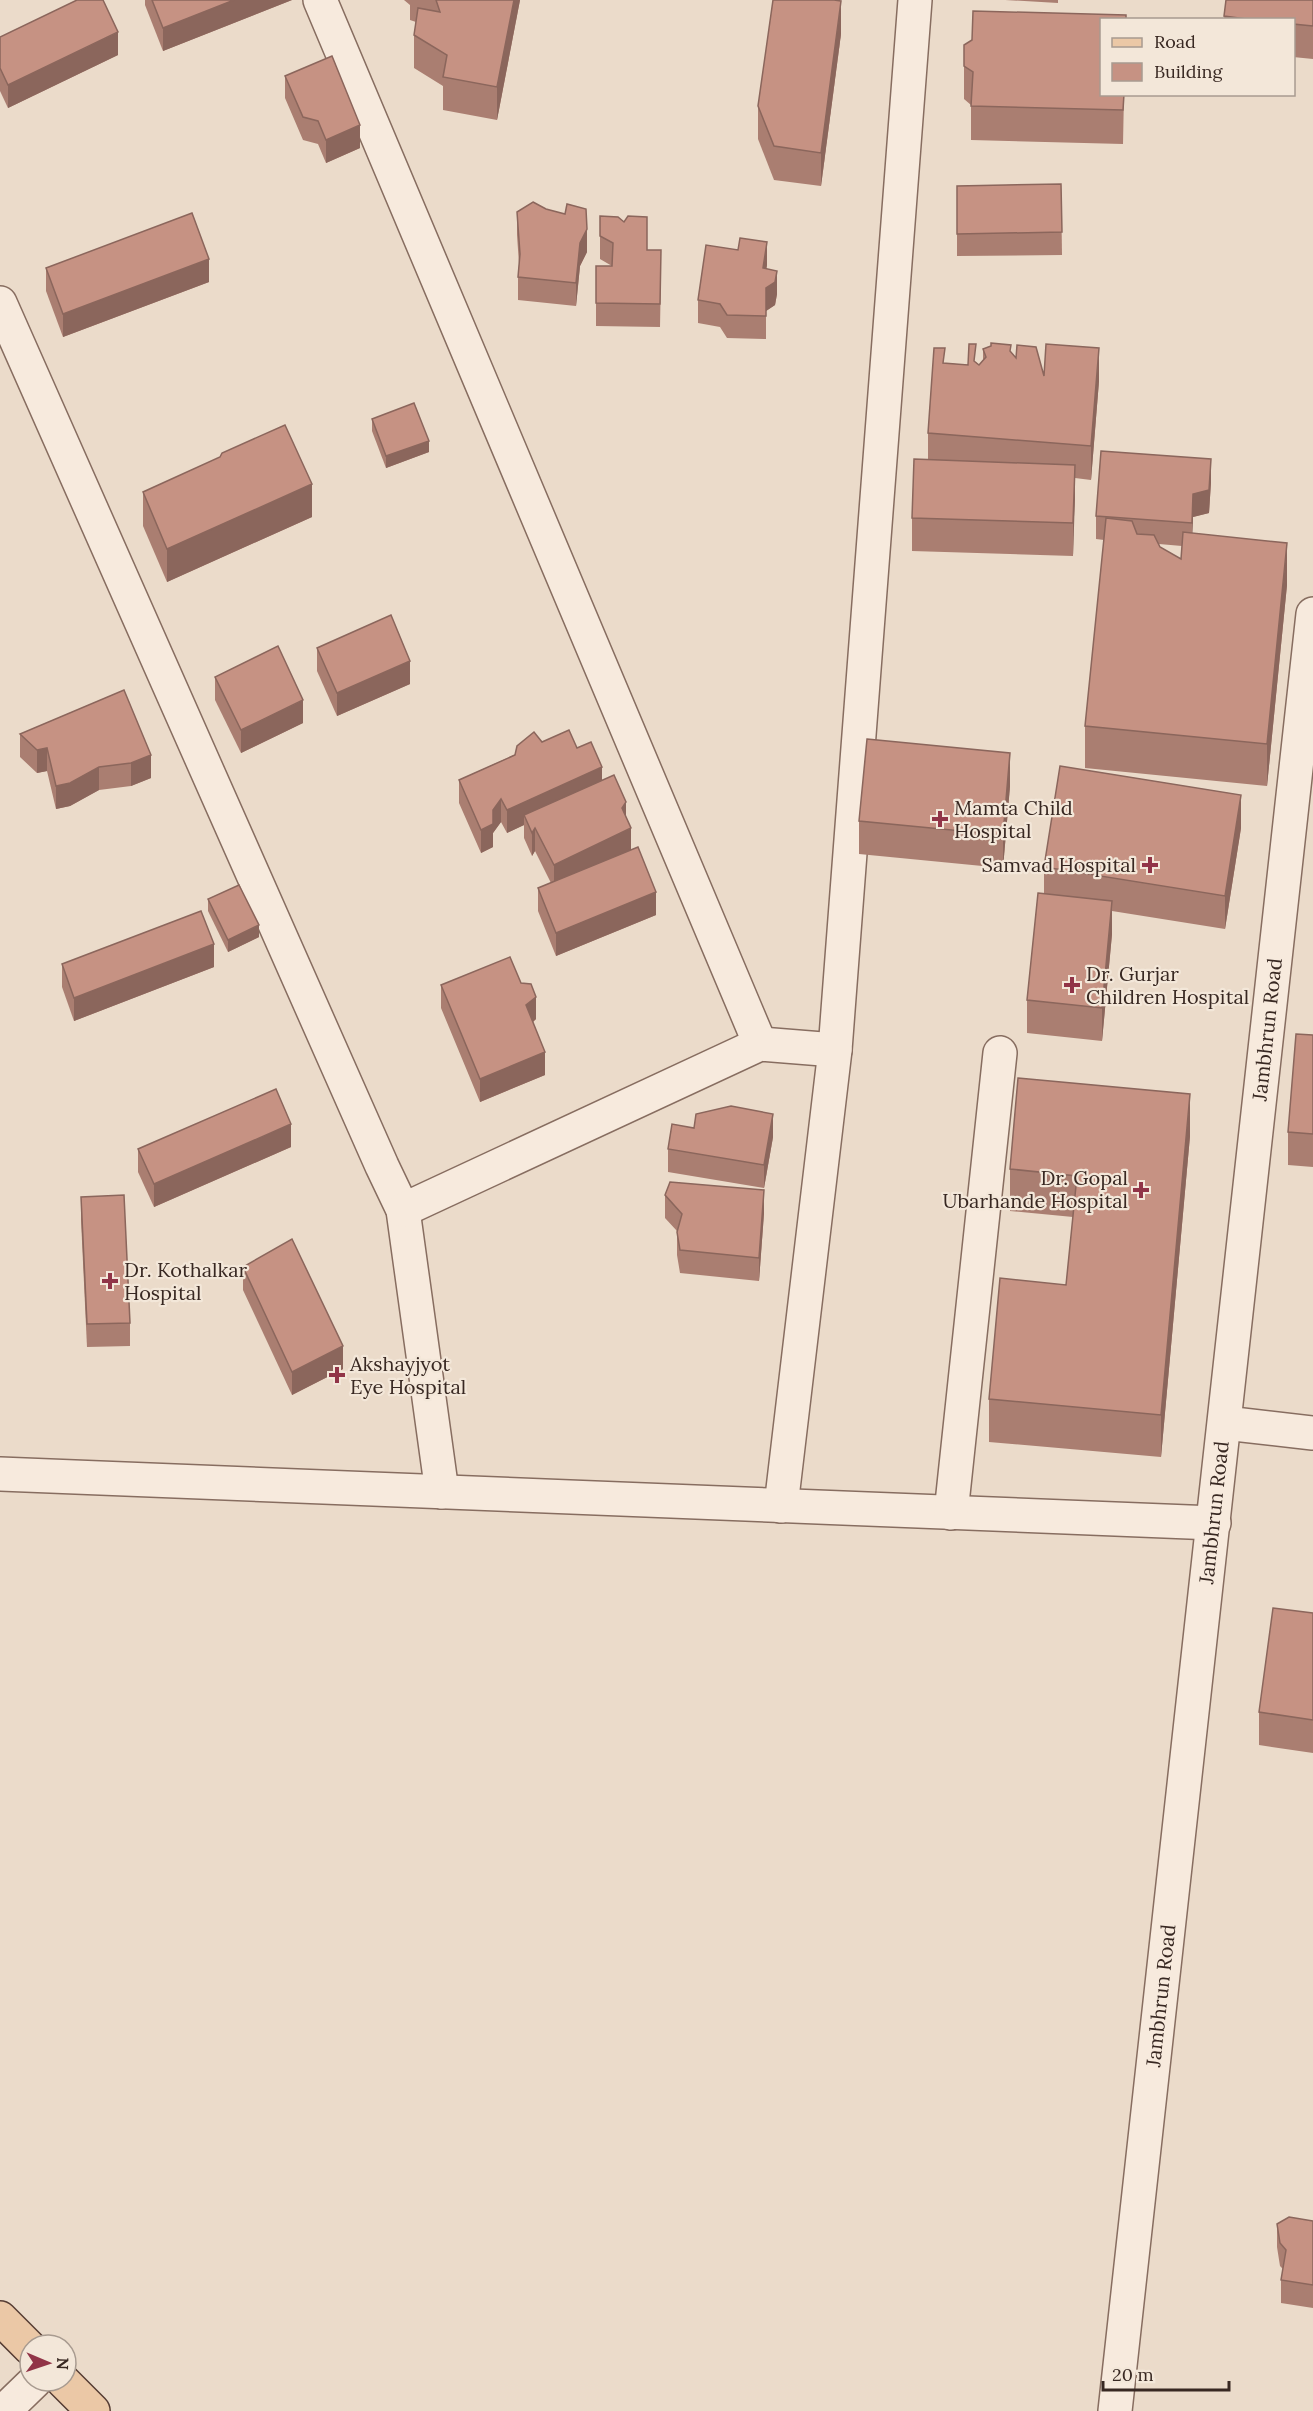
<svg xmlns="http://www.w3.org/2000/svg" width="1313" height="2411" viewBox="0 0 1313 2411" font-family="Lora,serif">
<rect width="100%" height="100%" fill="#ebdbca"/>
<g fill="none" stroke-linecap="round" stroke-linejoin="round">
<!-- minor casing -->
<g stroke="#876d60" stroke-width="36">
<g id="minor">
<polyline points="320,0 760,1044"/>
<polyline points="0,303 382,1166 403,1210 442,1492"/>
<polyline points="403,1210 760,1044 835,1050"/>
<polyline points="0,1474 1214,1523"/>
<polyline points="781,1506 835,1050 915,0"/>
<polyline points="951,1513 1000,1053"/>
</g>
</g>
<!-- tertiary casing -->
<g stroke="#876d60" stroke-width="36">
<g id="tertiary">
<polyline points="1225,1423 1313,1433"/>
<polyline points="4,2411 35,2381"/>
<path id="s1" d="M1115,2411L1313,614"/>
</g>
</g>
<!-- primary casing -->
<g stroke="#553c33" stroke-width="36">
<g id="primary">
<polyline points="0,2318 30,2348"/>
<polyline points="63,2381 93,2411"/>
</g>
</g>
<!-- minor -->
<use href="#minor" stroke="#f7eadd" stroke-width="33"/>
<!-- tertiary -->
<use href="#tertiary" stroke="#f7eadd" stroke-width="33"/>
<!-- primary -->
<use href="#primary" stroke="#ebc8a6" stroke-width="33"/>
</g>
<!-- wall -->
<g fill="#aa7e71" fill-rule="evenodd">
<polygon points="145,0 292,0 163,51 145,5"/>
<polygon points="404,0 520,0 497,120 443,110 443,86 414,68 414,35 416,22 410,20 410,5"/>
<polygon points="1005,0 1058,0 1058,3"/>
<polygon points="1226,0 1313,0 1313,59 1293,57 1293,20 1224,20"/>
<polygon points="841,34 821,186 774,180 758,139 758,106"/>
<polygon points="0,37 118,55 8,108 0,91"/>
<polygon points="964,66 1124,94 1123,144 971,140 971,105 964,99"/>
<polygon points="285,76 360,148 326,163 318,144 303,140 285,98"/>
<polygon points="1061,184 1062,255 957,256 957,186"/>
<polygon points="517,212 587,252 580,266 576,306 518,300 518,277 519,264 517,235"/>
<polygon points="624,222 647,250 661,273 660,327 596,326 596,266 612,266 600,259 600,236"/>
<polygon points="767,265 766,269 777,294 775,305 766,311 766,339 727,338 720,327 698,323 698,300"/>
<polygon points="46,268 209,282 63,337 46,291"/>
<polygon points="983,349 1011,352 1016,358 1044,376 1099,381 1091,480 1075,478 1073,556 912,551 912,518 928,460 928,433 945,363 968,365 976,362 979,365 983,360"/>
<polygon points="372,419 429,452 386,468 372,431"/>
<path d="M1211,482L1209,513L1193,517L1192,533L1287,585L1267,786L1085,768V726L1104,540L1096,539V516ZM1159,544L1182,546L1181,559L1160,547Z"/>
<polygon points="143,492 312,517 167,582 143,526"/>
<polygon points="317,648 410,684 337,716 317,671"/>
<polygon points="215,677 303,723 241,753 215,700"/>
<polygon points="124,690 151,778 131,786 99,790 70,806 56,809 47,771 37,773 20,757 20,734"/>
<polygon points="542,742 577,748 602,780 626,818 631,850 656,915 556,956 538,911 538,888 551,883 535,851 532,856 524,838 524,825 507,833 501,822 493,833 493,847 481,853 459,803 459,780"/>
<polygon points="1010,786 1003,868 859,854 859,821"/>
<polygon points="1241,828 1225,929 1112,911 1112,934 1102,1041 1027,1033 1027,1000 1044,894 1044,867"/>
<polygon points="208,899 259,937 228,952 208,911"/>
<polygon points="62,964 214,967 74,1021 62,987"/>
<polygon points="441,985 536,1019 533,1022 545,1075 480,1102 441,1008"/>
<polygon points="1313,1035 1313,1167 1288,1165 1288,1132"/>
<polygon points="694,1128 773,1137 764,1188 668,1172 668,1149"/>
<polygon points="1190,1136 1161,1457 989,1442 989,1399 1066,1285 1073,1217 1010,1211 1010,1169"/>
<polygon points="291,1147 154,1207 138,1172 138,1149"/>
<polygon points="665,1195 764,1213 759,1281 680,1273 677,1255 677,1231 665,1218"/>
<polygon points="81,1197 130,1323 130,1346 87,1347 81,1220"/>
<polygon points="243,1267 343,1369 292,1395 243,1290"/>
<polygon points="1313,1613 1313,1753 1259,1745 1259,1712"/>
<polygon points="1313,2221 1313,2308 1281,2303 1281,2280 1283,2269 1280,2266 1277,2247 1277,2224"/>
</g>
<!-- shaded-wall -->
<g fill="#8b665c">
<polygon points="234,0 292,0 163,51 163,28"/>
<polygon points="514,0 520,0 497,120 497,87"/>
<polygon points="841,1 841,34 821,186 821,153"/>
<polygon points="118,32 118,55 8,108 8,85"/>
<polygon points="360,125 360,148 326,163 326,140"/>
<polygon points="587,229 587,252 580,266 576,306 576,283 580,243"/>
<polygon points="767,242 767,265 763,291 763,268"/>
<polygon points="209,259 209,282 63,337 63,314"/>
<polygon points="777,271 777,294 775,305 766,311 766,339 766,288"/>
<polygon points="1099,348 1099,381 1091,480 1091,446"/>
<polygon points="429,441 429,452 386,468 386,456"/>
<polygon points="1211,459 1211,482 1209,513 1193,517 1192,546 1192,523 1193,494"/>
<polygon points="1075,465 1075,498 1073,556 1073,523"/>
<polygon points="312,484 312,517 167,582 167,549"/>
<polygon points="1287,543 1287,585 1267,786 1267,744"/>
<polygon points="410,661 410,684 337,716 337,693"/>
<polygon points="303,700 303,723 241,753 241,730"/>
<polygon points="47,748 47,771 37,773 37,750"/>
<polygon points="1010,753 1010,786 1003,868 1003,835"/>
<polygon points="151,755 151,778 131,786 131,763"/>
<polygon points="99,767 99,790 70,806 56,809 56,786"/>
<polygon points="602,767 602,790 524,815 524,825 507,833 507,810"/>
<polygon points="1241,795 1241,828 1225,929 1225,896"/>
<polygon points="501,799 501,822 493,833 493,847 481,853 481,830 493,810"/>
<polygon points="626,802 626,825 622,808"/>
<polygon points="535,828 535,851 532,856 532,833"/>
<polygon points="631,828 631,851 554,888 554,865"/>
<polygon points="656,892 656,915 556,956 556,933"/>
<polygon points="1112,901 1112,934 1102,1041 1102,1008"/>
<polygon points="259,925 259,937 228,952 228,940"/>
<polygon points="214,944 214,967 74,1021 74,998"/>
<polygon points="536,997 536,1019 526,1028 526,1005"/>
<polygon points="545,1052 545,1075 480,1102 480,1079"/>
<polygon points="1190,1094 1190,1136 1161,1457 1161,1415"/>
<polygon points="773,1114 773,1137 764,1188 764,1165"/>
<polygon points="291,1124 291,1147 154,1207 154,1184"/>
<polygon points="764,1190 764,1213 759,1281 759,1258"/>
<polygon points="343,1346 343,1369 292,1395 292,1372"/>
</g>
<!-- building -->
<g fill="#c69283" stroke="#8b665c" stroke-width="1.5">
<polygon points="77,0 103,0 118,32 8,85 0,68 0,37"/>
<polygon points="152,0 234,0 163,28"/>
<polygon points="436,0 514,0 497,87 443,77 447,55 414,35 418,8 440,12"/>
<polygon points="773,0 834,0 841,1 821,153 774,146 758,106"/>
<polygon points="1226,0 1313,0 1313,26 1293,24 1293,20 1254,20 1224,16"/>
<polygon points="973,11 1126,15 1126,20 1101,20 1101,94 1124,94 1123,110 971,106 973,72 964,66 964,45 972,40"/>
<polygon points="332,56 360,125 326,140 318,121 303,117 285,76"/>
<polygon points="1061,184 1062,232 957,234 957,186"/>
<polygon points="533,202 546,209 565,214 567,204 586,209 587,229 580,243 576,283 518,277 520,254 517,212"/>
<polygon points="192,213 209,259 63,314 46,268"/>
<polygon points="600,216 618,217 624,222 628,216 647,217 647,250 661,250 660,304 596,303 596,266 612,266 613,243 600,236"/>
<polygon points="740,238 767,242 763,268 777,271 775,282 766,288 766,316 727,315 720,304 698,300 706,245 738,250"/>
<polygon points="991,343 1011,345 1010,351 1016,358 1017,345 1036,347 1044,376 1046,344 1099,348 1091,446 928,433 934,348 945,348 943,363 968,365 969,344 976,344 974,361 979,365 986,357 983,349 991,346"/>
<polygon points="414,403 429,441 386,456 372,419"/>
<polygon points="285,425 312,484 167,549 143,492 220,457 222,453"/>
<polygon points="1101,451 1211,459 1209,490 1193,494 1192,523 1096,516"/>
<polygon points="914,459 1075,465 1073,523 912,518"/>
<polygon points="1106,518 1132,521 1137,534 1154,535 1160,547 1181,559 1183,532 1287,543 1267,744 1085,726"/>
<polygon points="391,615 410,661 337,693 317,648"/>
<polygon points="278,646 303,700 241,730 215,677"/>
<polygon points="124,690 151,755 131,763 99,767 70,783 56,786 47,748 37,750 20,734"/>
<polygon points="569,730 577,748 591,742 602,767 507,810 501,799 493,810 493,824 481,830 459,780 515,755 517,746 534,732 542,742"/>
<polygon points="867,739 1010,753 1003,835 859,821"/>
<polygon points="1060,766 1241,795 1225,896 1044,867"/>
<polygon points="614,775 626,802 622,808 631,828 554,865 535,828 532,833 524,815"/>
<polygon points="638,847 656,892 556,933 538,888"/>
<polygon points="239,885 259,925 228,940 208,899"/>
<polygon points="1038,893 1112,901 1102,1008 1027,1000"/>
<polygon points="201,911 214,944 74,998 62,964"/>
<polygon points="510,957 521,983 531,984 536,997 526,1005 545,1052 480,1079 441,985"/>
<polygon points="1296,1034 1313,1035 1313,1134 1288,1132"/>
<polygon points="1018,1078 1190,1094 1161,1415 989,1399 1000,1278 1066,1285 1077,1176 1010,1169"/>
<polygon points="276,1089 291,1124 154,1184 138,1149"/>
<polygon points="731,1106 773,1114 764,1165 668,1149 672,1124 694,1128 696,1114"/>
<polygon points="670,1182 764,1190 759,1258 680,1250 677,1232 682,1214 665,1195"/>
<polygon points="124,1195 130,1323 87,1324 81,1197"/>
<polygon points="292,1239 343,1346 292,1372 243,1267"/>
<polygon points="1273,1608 1313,1613 1313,1720 1259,1712"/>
<polygon points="1289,2217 1313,2221 1313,2285 1281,2280 1286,2250 1280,2243 1277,2224"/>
</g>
<!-- markers -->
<g fill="#913447" stroke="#f3e7d9" stroke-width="2">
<path d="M937 810h6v6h6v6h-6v6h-6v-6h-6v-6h6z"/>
<path d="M1147 856h6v6h6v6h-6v6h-6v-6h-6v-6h6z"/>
<path d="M1069 976h6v6h6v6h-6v6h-6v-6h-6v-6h6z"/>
<path d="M1138 1181h6v6h6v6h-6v6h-6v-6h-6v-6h6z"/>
<path d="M107 1272h6v6h6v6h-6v6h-6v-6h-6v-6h6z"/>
<path d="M334 1366h6v6h6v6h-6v6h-6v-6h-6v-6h6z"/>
</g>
<g text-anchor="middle" stroke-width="4.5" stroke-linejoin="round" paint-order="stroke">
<!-- poi labels -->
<g font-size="20" fill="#382822" stroke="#f3e7d9" text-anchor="start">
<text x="954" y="815">Mamta Child<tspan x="954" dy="23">Hospital</tspan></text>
<text x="1136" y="872" text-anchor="end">Samvad Hospital</text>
<text x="1086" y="981">Dr. Gurjar<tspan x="1086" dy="23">Children Hospital</tspan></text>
<text x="1128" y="1185" text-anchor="end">Dr. Gopal<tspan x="1128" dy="23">Ubarhande Hospital</tspan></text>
<text x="124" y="1277">Dr. Kothalkar<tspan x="124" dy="23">Hospital</tspan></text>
<text x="350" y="1371">Akshayjyot<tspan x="350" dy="23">Eye Hospital</tspan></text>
</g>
<!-- street labels -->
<g font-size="20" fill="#382822" stroke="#f3e7d9">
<text dy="7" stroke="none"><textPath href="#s1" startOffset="1390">Jambhrun Road</textPath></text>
<text dy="7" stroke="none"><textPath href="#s1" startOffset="904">Jambhrun Road</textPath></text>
<text dy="7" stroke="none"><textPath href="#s1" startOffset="418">Jambhrun Road</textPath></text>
</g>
</g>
<!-- legend -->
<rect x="1100" y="18" width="195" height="78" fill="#f3e7d9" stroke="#a89b90" stroke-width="1.5"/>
<rect x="1112" y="38" width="30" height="9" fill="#ebc8a6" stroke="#a89b90" stroke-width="1.5"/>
<text x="1154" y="48" font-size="18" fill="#382822">Road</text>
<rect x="1112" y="63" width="30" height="18" fill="#c69283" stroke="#a89b90" stroke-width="1.5"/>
<text x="1154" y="78" font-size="18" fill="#382822">Building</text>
<!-- north arrow -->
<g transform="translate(48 2363) rotate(92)"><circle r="28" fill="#f3e7d9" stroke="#a89b90" stroke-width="1.5"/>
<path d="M0-4.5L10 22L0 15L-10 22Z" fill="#913447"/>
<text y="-9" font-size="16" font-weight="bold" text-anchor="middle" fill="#382822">N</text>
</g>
<!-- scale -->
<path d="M1103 2381v9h126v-9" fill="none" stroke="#382822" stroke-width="3"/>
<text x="1112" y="2381" font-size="18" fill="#382822" stroke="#f3e7d9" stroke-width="4.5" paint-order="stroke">20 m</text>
</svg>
